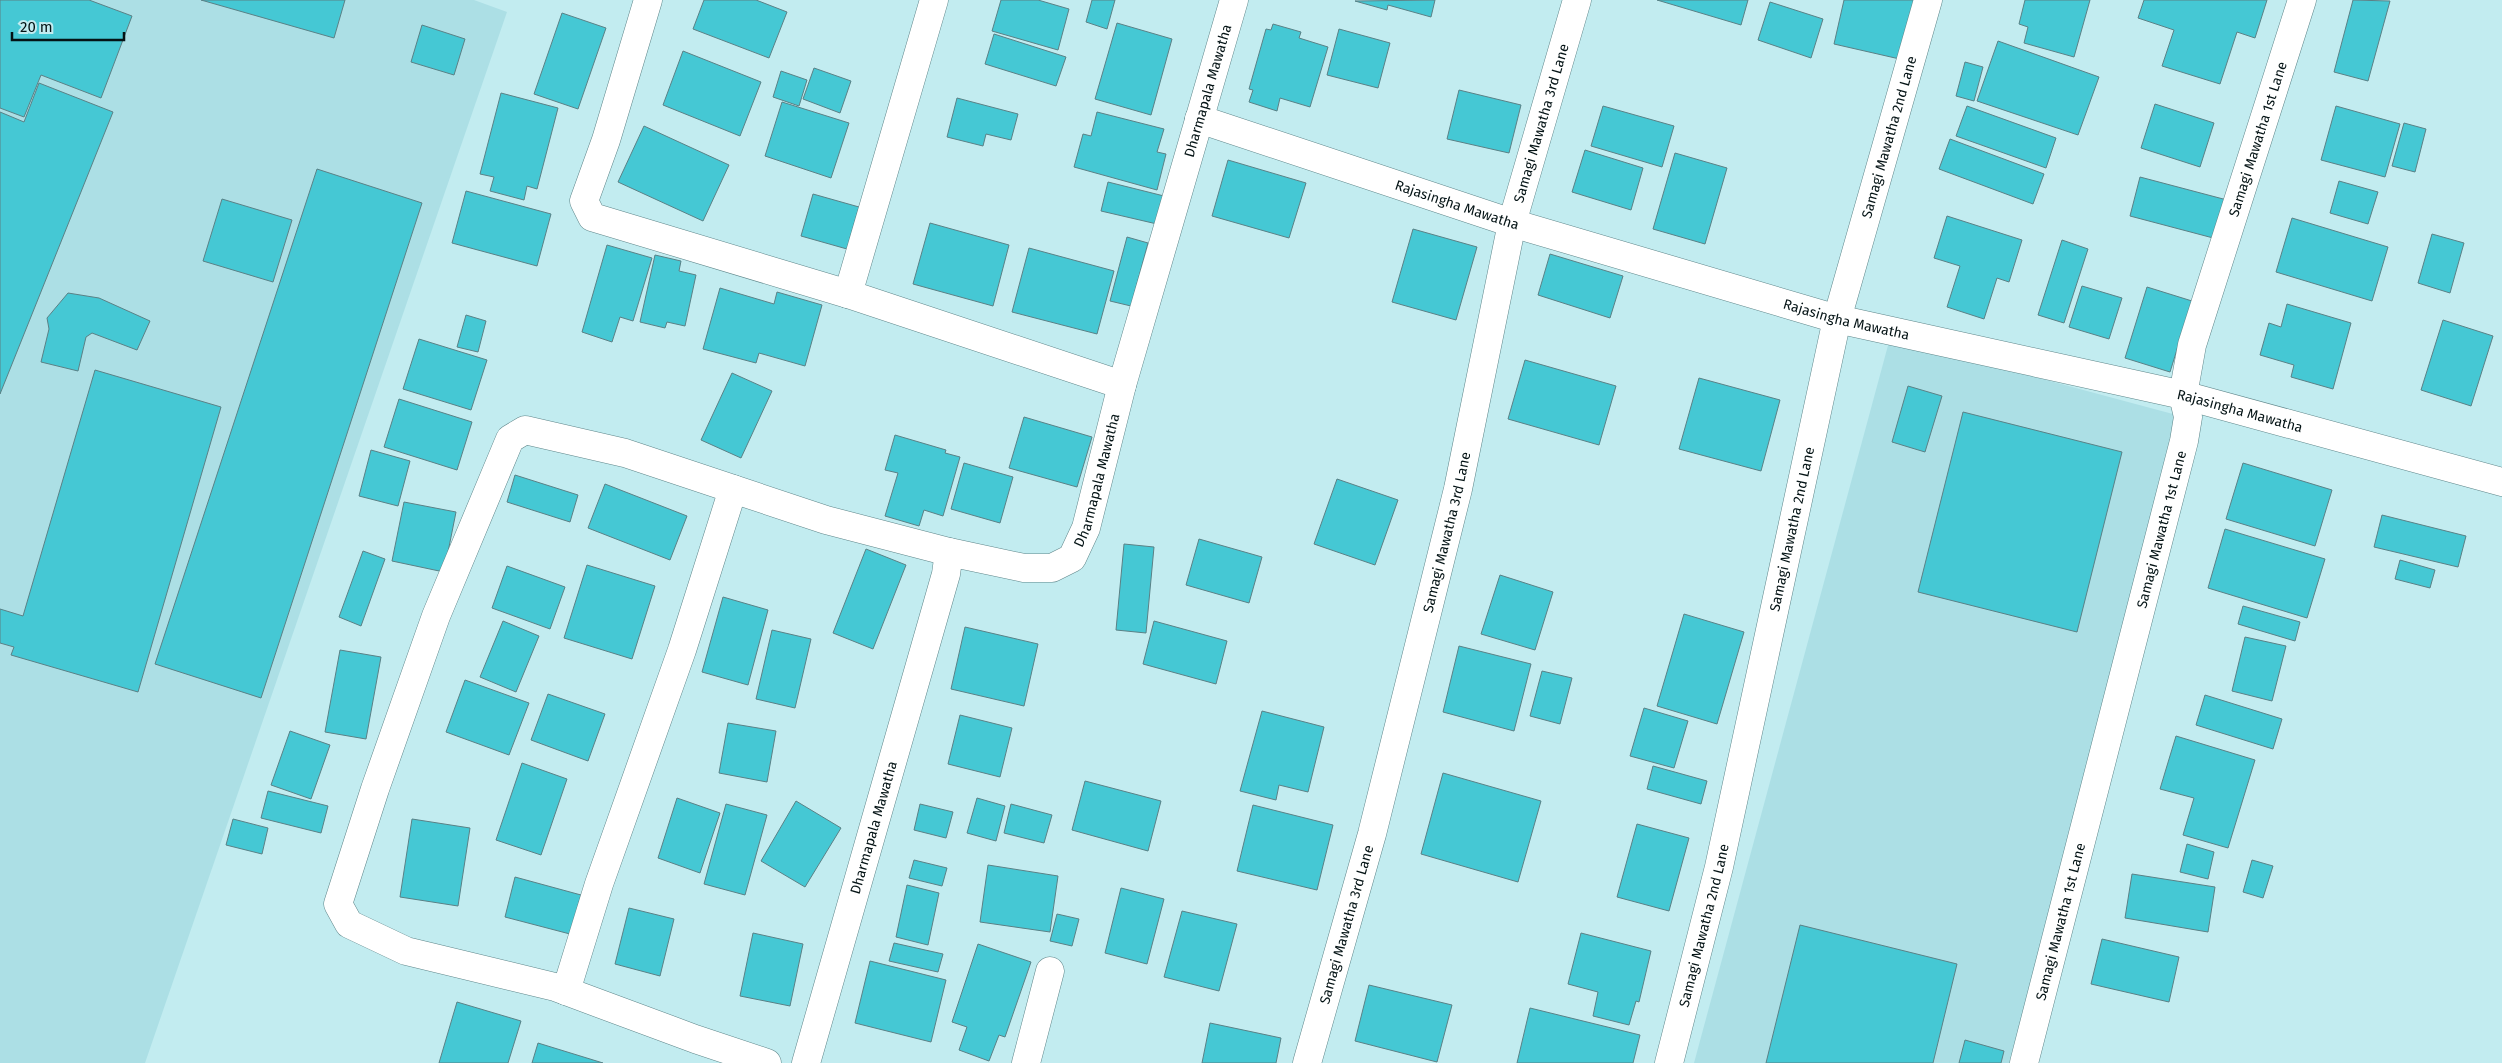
<svg xmlns="http://www.w3.org/2000/svg" width="2502" height="1063" viewBox="0 0 2502 1063" font-family="'Fira Sans',sans-serif">
<rect width="100%" height="100%" fill="#c2ecf0"/>
<!-- built -->
<g fill="#acdfe5">
<polygon points="0,0 474,0 507,12 145,1063 0,1063"/>
<polygon points="1890,338 2184,417 2068,847 2009,1063 1694,1063"/>
</g>
<!-- building -->
<g fill="#45c8d4" stroke="#5a8186">
<polygon points="0,0 89,0 132,16 101,98 41,75 24,117 0,108"/>
<polygon points="201,0 345,0 334,38"/>
<polygon points="704,0 756,0 787,12 769,58 693,29"/>
<polygon points="1001,0 1038,0 1069,9 1058,50 992,31"/>
<polygon points="1092,0 1115,0 1107,29 1086,22"/>
<polygon points="1435,0 1431,17 1388,5 1387,10 1355,1"/>
<polygon points="1657,0 1748,0 1741,25"/>
<polygon points="1844,0 1917,0 1904,60 1834,44"/>
<polygon points="2025,0 2090,0 2074,57 2024,43 2028,27 2019,24"/>
<polygon points="2144,0 2267,0 2255,38 2237,32 2220,84 2162,66 2174,30 2138,18"/>
<polygon points="2353,0 2390,1 2368,81 2334,72"/>
<polygon points="1770,2 1823,19 1811,58 1758,40"/>
<polygon points="562,13 606,28 578,109 534,94"/>
<polygon points="1117,23 1172,39 1151,115 1095,99"/>
<polygon points="1273,24 1301,32 1299,38 1328,47 1310,107 1280,98 1277,111 1249,102 1253,90 1249,89 1266,29 1271,30"/>
<polygon points="422,25 465,39 454,75 411,62"/>
<polygon points="1339,29 1390,43 1378,88 1327,75"/>
<polygon points="994,34 1066,57 1056,86 985,64"/>
<polygon points="1998,41 2099,77 2078,135 1977,101"/>
<polygon points="683,51 761,82 740,136 663,105"/>
<polygon points="1965,62 1983,67 1974,101 1956,96"/>
<polygon points="814,68 851,81 840,113 803,99"/>
<polygon points="781,71 807,80 799,106 773,97"/>
<polygon points="39,83 113,112 0,394 0,112 24,122"/>
<polygon points="1459,90 1521,105 1509,153 1447,139"/>
<polygon points="501,93 558,108 537,189 527,186 524,200 490,191 494,177 480,174"/>
<polygon points="957,98 1018,114 1011,140 986,134 983,146 947,137"/>
<polygon points="782,102 849,123 831,178 765,156"/>
<polygon points="2155,104 2214,123 2200,167 2141,148"/>
<polygon points="1603,106 1674,126 1662,167 1591,146"/>
<polygon points="1967,106 2056,138 2046,168 1956,136"/>
<polygon points="2336,106 2400,124 2385,177 2321,160"/>
<polygon points="1097,112 1164,129 1157,152 1166,154 1157,190 1074,167 1083,134 1091,136"/>
<polygon points="2404,123 2426,129 2415,172 2392,166"/>
<polygon points="644,126 729,165 703,221 618,182"/>
<polygon points="1950,139 2044,174 2033,204 1939,169"/>
<polygon points="1585,150 1643,168 1631,210 1572,192"/>
<polygon points="1675,153 1727,168 1705,244 1653,229"/>
<polygon points="1228,160 1306,183 1289,238 1212,216"/>
<polygon points="317,169 422,203 261,698 155,664"/>
<polygon points="2140,177 2227,200 2217,239 2130,216"/>
<polygon points="2339,181 2378,192 2368,224 2330,213"/>
<polygon points="1108,182 1164,196 1157,224 1101,211"/>
<polygon points="466,191 551,214 537,266 452,243"/>
<polygon points="813,194 859,207 847,249 801,236"/>
<polygon points="222,199 292,220 273,282 203,261"/>
<polygon points="1947,216 2022,240 2009,282 1997,278 1984,319 1947,307 1960,266 1934,258"/>
<polygon points="2292,218 2388,247 2372,301 2276,272"/>
<polygon points="930,223 1009,245 993,306 913,284"/>
<polygon points="1413,229 1477,247 1456,320 1392,302"/>
<polygon points="2432,234 2464,243 2450,293 2418,283"/>
<polygon points="1127,237 1148,243 1131,306 1110,301"/>
<polygon points="2062,240 2088,249 2064,323 2038,315"/>
<polygon points="607,245 652,258 633,321 620,317 612,342 582,332"/>
<polygon points="1029,248 1114,271 1097,334 1012,312"/>
<polygon points="1550,254 1623,276 1610,318 1538,295"/>
<polygon points="655,255 681,261 679,271 696,275 685,326 667,322 665,328 640,322"/>
<polygon points="2082,286 2122,298 2109,339 2069,327"/>
<polygon points="2147,287 2192,301 2170,372 2125,358"/>
<polygon points="720,288 774,304 777,292 822,305 805,366 759,353 756,363 703,349"/>
<polygon points="68,293 99,298 150,321 137,350 92,333 86,337 78,371 41,362 49,329 47,318"/>
<polygon points="2287,304 2351,323 2333,389 2291,377 2294,365 2260,355 2269,323 2281,327"/>
<polygon points="466,315 486,321 478,352 457,347"/>
<polygon points="2443,320 2493,336 2471,406 2421,390"/>
<polygon points="419,339 487,360 471,410 403,389"/>
<polygon points="1525,360 1616,386 1599,445 1508,419"/>
<polygon points="95,370 221,407 138,692 11,655 14,647 0,643 0,609 23,616"/>
<polygon points="732,373 772,391 741,458 701,440"/>
<polygon points="1699,378 1780,400 1761,471 1679,449"/>
<polygon points="1908,386 1942,396 1925,452 1892,442"/>
<polygon points="399,399 472,422 457,470 384,447"/>
<polygon points="1963,412 2122,452 2077,632 1918,592"/>
<polygon points="1024,417 1092,437 1077,487 1009,468"/>
<polygon points="895,435 946,450 945,453 960,457 943,516 924,510 919,526 885,516 898,473 885,470"/>
<polygon points="371,450 410,461 398,506 359,496"/>
<polygon points="964,463 1013,477 1000,523 951,509"/>
<polygon points="2243,463 2332,490 2315,546 2226,519"/>
<polygon points="515,475 578,495 570,522 507,502"/>
<polygon points="1337,479 1398,500 1375,565 1314,544"/>
<polygon points="605,484 687,516 670,560 588,528"/>
<polygon points="404,502 456,512 444,572 392,561"/>
<polygon points="2382,515 2466,536 2458,567 2374,547"/>
<polygon points="2225,529 2325,559 2307,618 2208,588"/>
<polygon points="1199,539 1262,557 1249,603 1186,585"/>
<polygon points="1124,544 1154,547 1146,633 1116,630"/>
<polygon points="866,549 906,565 873,649 833,633"/>
<polygon points="363,551 385,559 361,626 339,617"/>
<polygon points="2400,560 2435,570 2430,588 2395,579"/>
<polygon points="587,565 655,586 632,659 564,638"/>
<polygon points="507,566 565,587 550,629 492,608"/>
<polygon points="1500,575 1553,592 1535,650 1481,634"/>
<polygon points="723,597 768,610 748,685 702,672"/>
<polygon points="2243,606 2300,622 2295,641 2238,624"/>
<polygon points="1684,614 1744,632 1717,724 1657,706"/>
<polygon points="503,621 539,636 516,692 480,677"/>
<polygon points="1154,621 1227,641 1216,684 1143,664"/>
<polygon points="965,627 1038,644 1024,706 951,689"/>
<polygon points="772,630 811,639 795,708 756,699"/>
<polygon points="2245,637 2286,646 2272,701 2232,691"/>
<polygon points="1459,646 1531,664 1514,731 1443,712"/>
<polygon points="340,650 381,657 366,739 325,732"/>
<polygon points="1542,671 1572,678 1560,724 1530,716"/>
<polygon points="465,680 529,703 509,755 446,732"/>
<polygon points="548,694 605,714 588,761 531,740"/>
<polygon points="2205,695 2282,719 2273,749 2196,725"/>
<polygon points="1644,708 1688,721 1674,768 1630,756"/>
<polygon points="1262,711 1324,727 1308,792 1279,785 1276,800 1240,791"/>
<polygon points="960,715 1012,728 1000,777 948,764"/>
<polygon points="728,723 776,731 767,782 719,773"/>
<polygon points="290,731 330,745 311,799 271,785"/>
<polygon points="2176,736 2255,760 2228,848 2183,835 2194,798 2160,789"/>
<polygon points="522,763 567,779 541,855 496,840"/>
<polygon points="1653,766 1707,781 1701,804 1647,789"/>
<polygon points="1443,773 1541,801 1518,882 1421,854"/>
<polygon points="1085,781 1161,801 1148,851 1072,830"/>
<polygon points="268,791 328,806 321,833 261,818"/>
<polygon points="677,798 720,813 700,873 658,858"/>
<polygon points="977,798 1005,806 996,841 967,833"/>
<polygon points="796,801 841,828 805,887 761,861"/>
<polygon points="726,804 767,815 745,895 704,884"/>
<polygon points="920,804 953,812 946,838 914,830"/>
<polygon points="1011,804 1052,815 1044,843 1004,833"/>
<polygon points="1253,805 1333,825 1317,890 1237,871"/>
<polygon points="233,819 268,828 262,854 226,845"/>
<polygon points="412,819 470,828 458,906 400,897"/>
<polygon points="1637,824 1689,838 1669,911 1617,897"/>
<polygon points="2187,844 2214,852 2208,879 2180,872"/>
<polygon points="914,860 947,868 942,886 909,878"/>
<polygon points="2252,860 2273,866 2263,898 2243,892"/>
<polygon points="988,865 1058,876 1050,932 980,922"/>
<polygon points="2132,874 2215,887 2208,932 2125,918"/>
<polygon points="515,877 581,895 570,934 505,917"/>
<polygon points="907,885 939,893 928,945 896,937"/>
<polygon points="1121,888 1164,899 1147,964 1105,953"/>
<polygon points="629,908 674,919 660,976 615,964"/>
<polygon points="1182,911 1237,924 1219,991 1164,977"/>
<polygon points="1057,914 1079,919 1072,946 1050,941"/>
<polygon points="1800,925 1957,964 1933,1063 1766,1063"/>
<polygon points="753,933 803,944 790,1006 740,996"/>
<polygon points="1581,933 1651,951 1639,1002 1636,1001 1629,1025 1593,1016 1598,992 1568,984"/>
<polygon points="2102,939 2179,957 2169,1002 2091,984"/>
<polygon points="894,943 943,954 938,972 889,961"/>
<polygon points="978,944 1031,962 1005,1037 999,1035 989,1061 959,1050 967,1027 952,1022"/>
<polygon points="870,961 946,980 931,1042 855,1023"/>
<polygon points="1369,985 1452,1005 1437,1062 1355,1041"/>
<polygon points="457,1002 521,1021 508,1063 439,1063"/>
<polygon points="1530,1008 1640,1035 1633,1063 1517,1063"/>
<polygon points="1210,1023 1281,1038 1276,1063 1202,1063"/>
<polygon points="1965,1040 2004,1051 2001,1063 1959,1063"/>
<polygon points="538,1043 603,1063 532,1063"/>
</g>
<g fill="none" stroke-linecap="round" stroke-linejoin="round">
<!-- minor casing -->
<g stroke="#5f868a" stroke-width="29">
<g id="minor">
<polyline points="648,0 606,140 584,201 592,217 848,294 1122,385"/>
<path id="s1" d="M1199,119L1512,223L1837,319L2183,395L2502,482"/>
<polyline points="848,294 934,0"/>
<polyline points="566,991 599,884 682,650 733,489"/>
<polyline points="767,1063 695,1039 555,987 406,951 349,924 338,904 375,789 436,616 510,439 525,430 625,453 826,520 949,552"/>
<path id="s2" d="M806,1063L946,574L949,552L1024,568H1052L1072,558L1086,528L1122,385L1234,0"/>
<polyline points="1026,1063 1050,971"/>
<path id="s3" d="M1307,1063L1372,834L1458,489L1512,223L1577,0"/>
<path id="s4" d="M1669,1063L1719,867L1837,319L1928,0"/>
<path id="s5" d="M2024,1063L2184,441L2188,417L2183,395L2192,345L2302,0"/>
</g>
</g>
<!-- minor -->
<use href="#minor" stroke="#fff" stroke-width="28"/>
</g>
<g text-anchor="middle" stroke-width="4" stroke-linejoin="round" paint-order="stroke">
<!-- street labels -->
<g font-size="14" fill="#041315" stroke="#c2ecf0">
<text dy="5" stroke="none"><textPath href="#s2" startOffset="1145">Dharmapala Mawatha</textPath></text>
<text dy="5" stroke="none"><textPath href="#s3" startOffset="969">Samagi Mawatha 3rd Lane</textPath></text>
<text dy="5" stroke="none"><textPath href="#s4" startOffset="952">Samagi Mawatha 2nd Lane</textPath></text>
<text dy="5" stroke="none"><textPath href="#s5" startOffset="956">Samagi Mawatha 1st Lane</textPath></text>
<text dy="5" stroke="none"><textPath href="#s1" startOffset="272">Rajasingha Mawatha</textPath></text>
<text dy="5" stroke="none"><textPath href="#s1" startOffset="678">Rajasingha Mawatha</textPath></text>
<text dy="5" stroke="none"><textPath href="#s1" startOffset="1082">Rajasingha Mawatha</textPath></text>
<text dy="5" stroke="none"><textPath href="#s2" startOffset="740">Dharmapala Mawatha</textPath></text>
<text dy="5" stroke="none"><textPath href="#s5" startOffset="551">Samagi Mawatha 1st Lane</textPath></text>
<text dy="5" stroke="none"><textPath href="#s4" startOffset="548">Samagi Mawatha 2nd Lane</textPath></text>
<text dy="5" stroke="none"><textPath href="#s3" startOffset="549">Samagi Mawatha 3rd Lane</textPath></text>
<text dy="5" stroke="none"><textPath href="#s2" startOffset="245">Dharmapala Mawatha</textPath></text>
<text dy="5" stroke="none"><textPath href="#s5" startOffset="146">Samagi Mawatha 1st Lane</textPath></text>
<text dy="5" stroke="none"><textPath href="#s3" startOffset="144">Samagi Mawatha 3rd Lane</textPath></text>
<text dy="5" stroke="none"><textPath href="#s4" startOffset="142">Samagi Mawatha 2nd Lane</textPath></text>
</g>
</g>
<!-- scale -->
<path d="M12 32v8h112v-8" fill="none" stroke="#041315" stroke-width="2.5"/>
<text x="20" y="32" font-size="15" fill="#041315" stroke="#c2ecf0" stroke-width="4" paint-order="stroke">20 m</text>
</svg>
